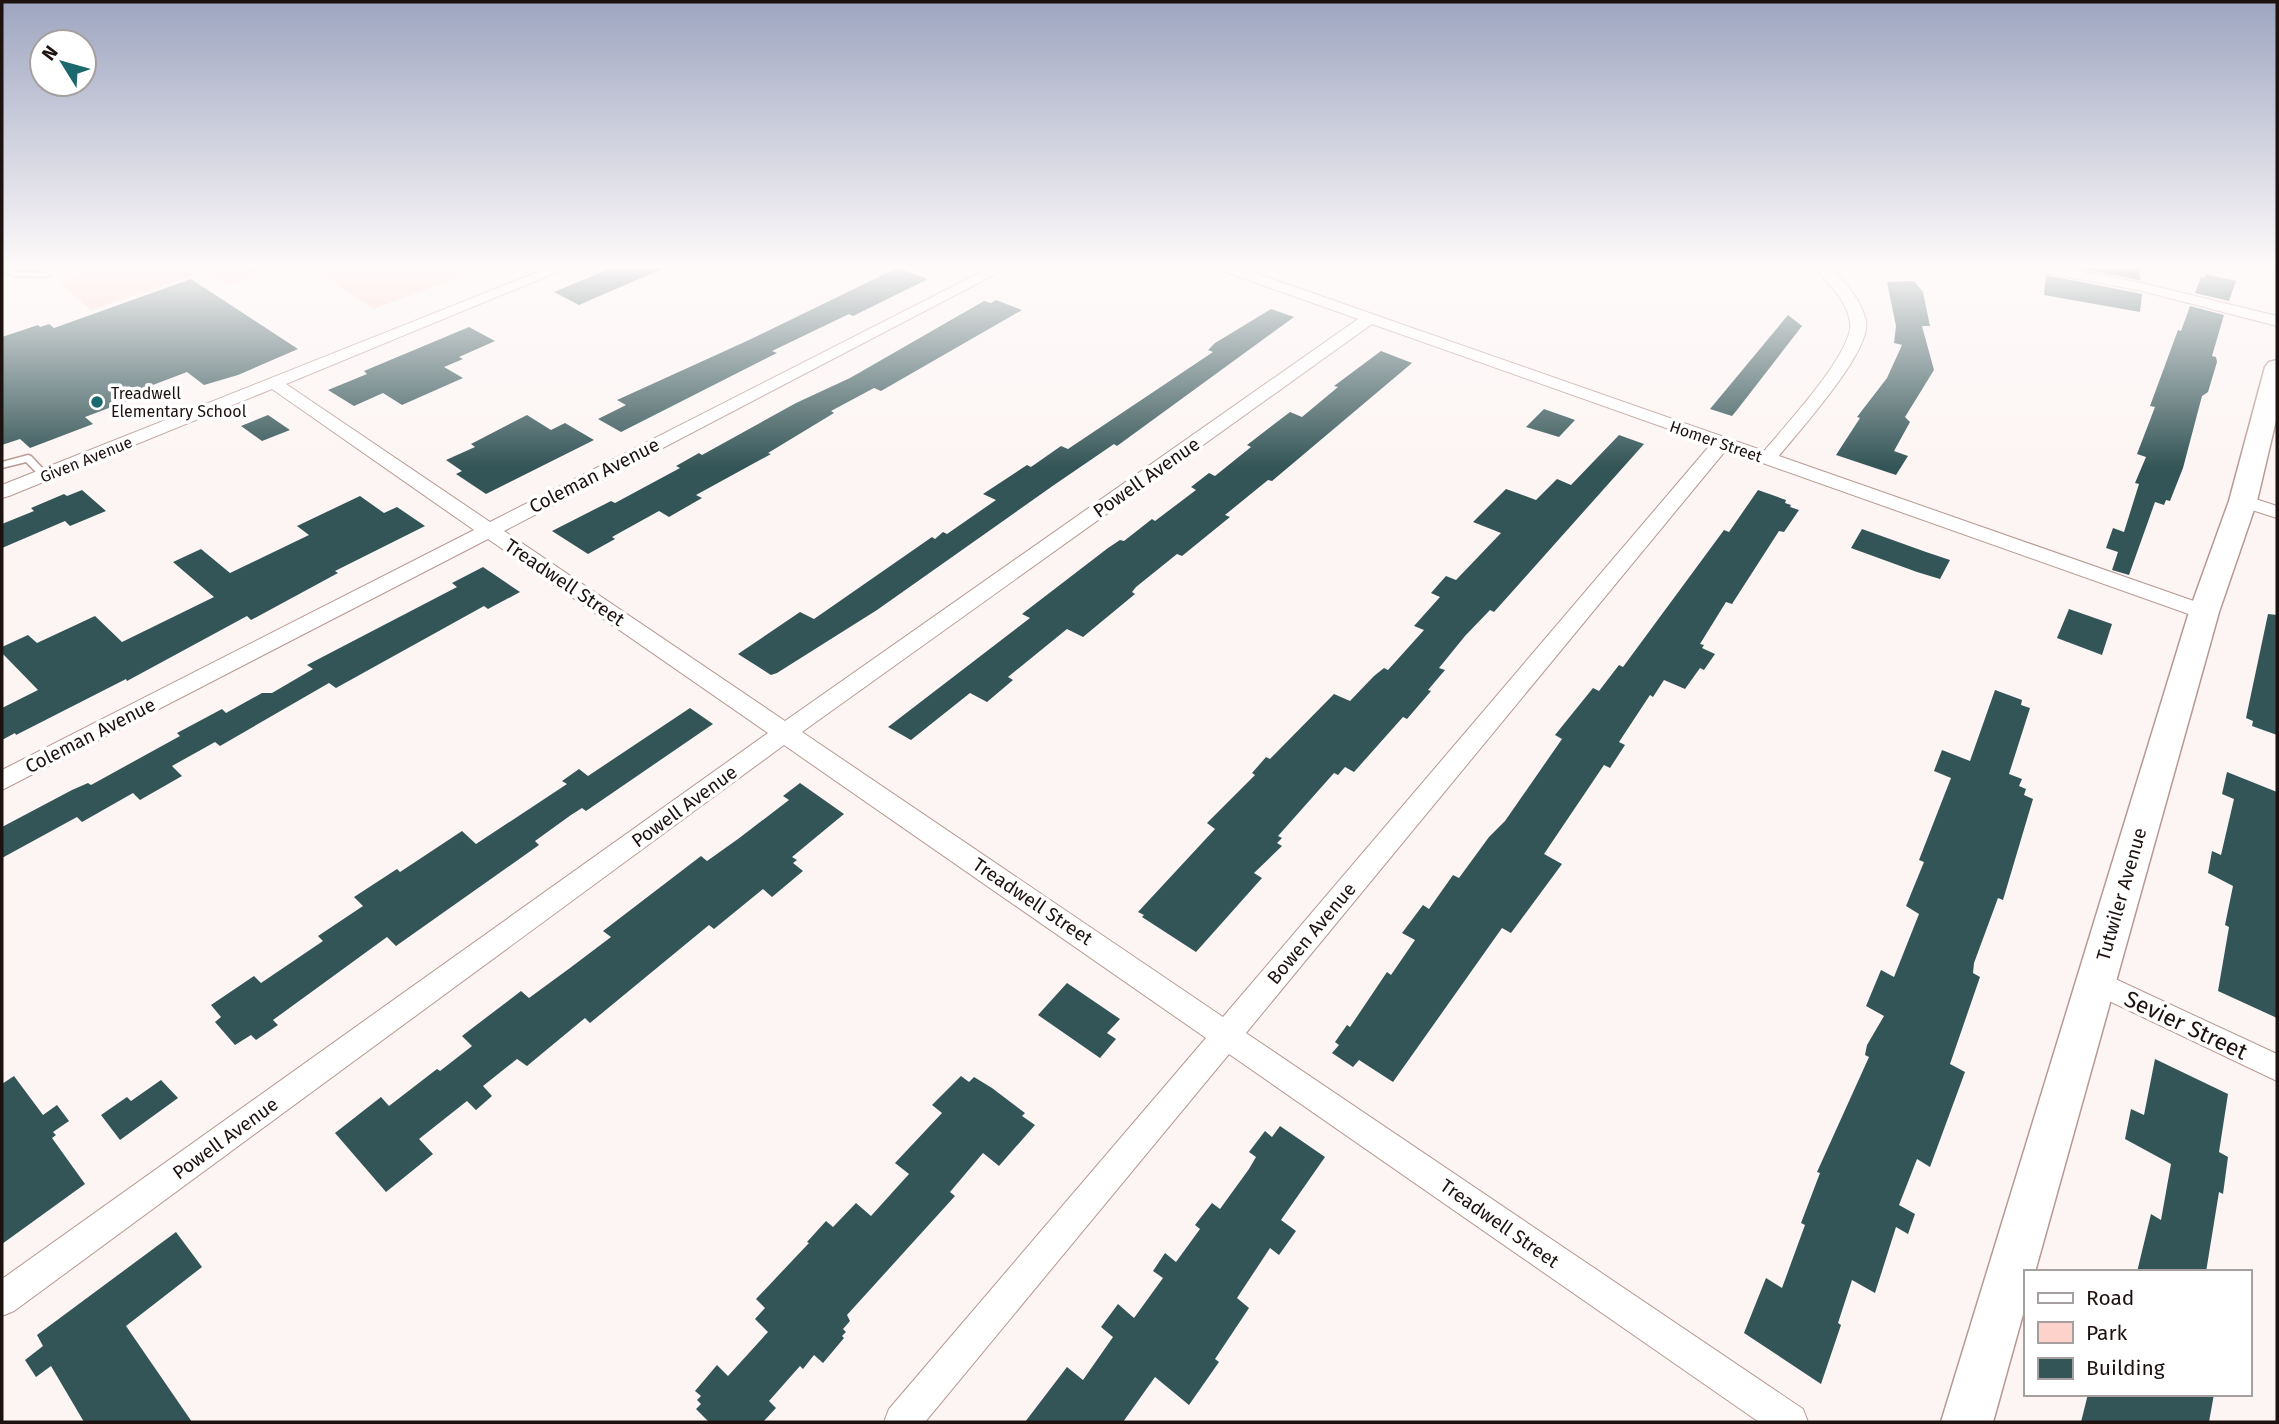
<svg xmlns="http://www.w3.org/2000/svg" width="2279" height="1424" viewBox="0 0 2279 1424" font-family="'Fira Sans',sans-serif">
<rect width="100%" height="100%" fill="#fcf5f4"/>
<!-- green -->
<g fill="#fcd2cb">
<polygon points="80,268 214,268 91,310 60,284 82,273"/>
<polygon points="225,268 279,268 228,285 209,274"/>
<polygon points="311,268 483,268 374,309"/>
</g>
<!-- building -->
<g fill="#345557">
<polygon points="612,268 664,268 579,305 554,292"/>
<polygon points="897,268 928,279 853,316 849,314 772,351 777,353 621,432 598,419 626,405 617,400 749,340"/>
<polygon points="2076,268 2139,268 2140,280"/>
<polygon points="2206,274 2236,281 2229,301 2195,293 2201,277 2204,278"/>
<polygon points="2046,275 2142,294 2140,312 2044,295"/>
<polygon points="191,279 298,349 238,375 204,385 187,372 124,396 130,400 85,417 93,424 30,448 20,439 2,445 2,337 38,325 40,327 49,324 54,328"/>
<polygon points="1914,281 1923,292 1930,326 1922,326 1934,370 1905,417 1910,422 1894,451 1908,456 1896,475 1836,455 1860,418 1857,417 1887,378 1902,345 1894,343 1896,326 1887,282"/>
<polygon points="996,300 1022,310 881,391 874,388 831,411 834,413 768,453 771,454 696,495 702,498 669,517 659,511 612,537 615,539 588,554 552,531 611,501 615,503 680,468 676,466 699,453 702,455 796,403 850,378 984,301 991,303"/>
<polygon points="2190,306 2224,315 2212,356 2216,357 2217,362 2208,392 2202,396 2183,468 2170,501 2166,500 2164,505 2155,502 2129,575 2112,570 2118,552 2106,548 2113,528 2124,532 2139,484 2135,483 2146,457 2137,454 2155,407 2150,406 2178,330 2181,331"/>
<polygon points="1271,309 1294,317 1117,446 1114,444 1054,485 877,610 777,673 771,675 738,654 800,612 814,619 932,537 935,539 943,532 947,534 996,500 983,494 1027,465 1031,467 1061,446 1068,449 1213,352 1208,350 1215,343"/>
<polygon points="1788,315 1802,326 1737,410 1732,416 1710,409"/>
<polygon points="469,327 495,341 459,357 463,359 444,367 463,378 402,405 383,393 354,406 328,390 367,374 364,371"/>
<polygon points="1381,351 1412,363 1272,481 1268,480 1225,515 1230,517 1182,556 1177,554 1136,587 1132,592 1135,594 1083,637 1067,629 1008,677 1013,680 987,702 970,693 911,740 888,727 1030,618 1022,614 1108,548 1120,540 1124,541 1152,519 1155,521 1196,490 1191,487 1209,473 1215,476 1251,447 1247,445 1290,412 1302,417 1338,387 1334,386"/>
<polygon points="1544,409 1575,420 1559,437 1526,427"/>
<polygon points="268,415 290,430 262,441 241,426"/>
<polygon points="527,415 551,430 565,423 594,440 486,494 456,474 462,471 446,460 475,447 471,444"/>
<polygon points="1619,435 1644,444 1494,612 1490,610 1465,636 1439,668 1445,670 1428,690 1431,691 1407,719 1403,717 1354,772 1345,767 1338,775 1334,773 1278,836 1282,838 1277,843 1282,846 1254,873 1262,878 1196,952 1142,917 1144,915 1138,912 1215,829 1207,823 1255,775 1252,773 1266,757 1270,759 1334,694 1350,701 1374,676 1384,668 1388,670 1424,630 1414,626 1440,597 1431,593 1446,576 1456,580 1501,533 1473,522 1506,489 1536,500 1557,479 1571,485"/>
<polygon points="82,490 106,511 70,526 65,521 2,548 2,524 34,511 31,508 64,494 67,496"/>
<polygon points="1758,490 1786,500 1785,503 1791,505 1790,507 1799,510 1784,532 1779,531 1732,604 1726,602 1700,644 1704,645 1702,648 1715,654 1704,670 1700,668 1685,689 1664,680 1653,697 1650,695 1619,742 1625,745 1610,768 1604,765 1544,854 1562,864 1511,933 1502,928 1393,1082 1359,1060 1353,1067 1332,1053 1339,1045 1335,1042 1347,1025 1350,1027 1387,972 1391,975 1415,940 1402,933 1423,905 1429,909 1453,875 1459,878 1489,837 1505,821 1562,739 1555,735 1593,688 1599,691 1619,665 1623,667 1724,530 1729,532"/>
<polygon points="360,496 384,513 397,507 425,526 335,571 338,573 251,620 247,616 127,681 126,679 16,735 15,733 2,740 2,708 38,690 2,653 2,647 28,635 37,643 95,616 122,642 214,597 173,562 201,549 230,573 309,535 297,526"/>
<polygon points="1862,529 1926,552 1950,560 1940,579 1917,572 1851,548"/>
<polygon points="483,567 520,592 488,609 484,606 336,688 329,683 220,746 215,742 172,766 182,776 140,800 133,793 82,822 77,817 2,858 2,827 72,790 88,783 91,785 180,736 177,733 222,709 226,713 262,693 272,693 313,669 307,665 457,587 452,583"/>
<polygon points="2069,609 2112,624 2102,655 2057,638"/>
<polygon points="2268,614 2277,615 2277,735 2252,726 2253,721 2246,718"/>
<polygon points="1995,690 2022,700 2021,705 2030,708 2009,774 2022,779 2019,786 2026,789 2024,795 2033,799 2003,900 1998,898 1974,963 1973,973 1980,977 1950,1064 1965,1072 1930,1167 1917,1159 1899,1205 1915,1214 1908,1234 1896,1227 1875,1293 1852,1280 1838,1323 1841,1325 1821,1384 1744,1333 1766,1278 1782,1288 1805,1225 1801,1223 1820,1173 1817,1172 1869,1057 1865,1055 1867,1045 1884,1016 1866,1006 1881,970 1894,977 1919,914 1906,906 1924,862 1919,860 1951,778 1934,771 1942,750 1970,761"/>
<polygon points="690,708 713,724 586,811 582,808 571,815 535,841 539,845 396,946 387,937 273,1020 278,1025 256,1040 251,1035 235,1045 215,1022 221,1017 211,1005 254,976 261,983 323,941 318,936 363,906 354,897 397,869 400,872 462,831 476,844 567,784 562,781 579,769 588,776"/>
<polygon points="2227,772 2277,792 2277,1018 2218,991 2229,927 2225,925 2233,886 2208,873 2212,851 2221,855 2234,799 2222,794"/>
<polygon points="800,783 844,814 792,857 797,860 793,863 803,871 772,897 763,889 714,929 709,925 590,1023 585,1018 527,1066 517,1059 483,1086 492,1096 476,1110 467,1101 419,1139 433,1154 386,1192 335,1133 381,1097 389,1106 437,1069 440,1071 472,1046 462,1036 521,991 529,998 570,968 611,937 603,931 701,856 707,861 738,839 789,800 783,796"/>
<polygon points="1067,983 1120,1019 1107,1033 1116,1039 1100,1058 1038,1015"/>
<polygon points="2155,1059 2228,1094 2219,1152 2228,1157 2223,1194 2219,1192 2206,1272 2137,1272 2151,1214 2161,1220 2171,1164 2125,1139 2131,1109 2144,1115"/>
<polygon points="14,1076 43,1115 57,1105 69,1121 53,1132 56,1135 52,1138 85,1184 2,1244 2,1084"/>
<polygon points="961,1076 969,1082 974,1077 992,1088 1025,1113 1022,1116 1035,1125 999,1166 983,1153 950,1192 955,1196 847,1315 850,1321 843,1329 846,1332 842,1336 844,1338 823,1363 814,1355 803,1369 800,1366 769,1401 776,1408 763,1422 709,1422 696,1409 701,1404 697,1400 701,1396 695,1391 717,1365 728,1376 768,1332 755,1319 765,1308 756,1299 809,1243 807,1242 826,1221 833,1227 856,1203 871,1216 909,1174 895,1163 942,1113 932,1105"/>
<polygon points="161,1080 178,1098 120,1140 101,1115 127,1097 131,1101"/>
<polygon points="1280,1126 1325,1157 1281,1220 1296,1231 1279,1255 1270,1248 1237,1298 1249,1308 1215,1359 1219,1362 1189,1405 1155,1377 1123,1422 1025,1422 1067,1367 1083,1380 1113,1337 1101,1327 1118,1304 1134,1318 1163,1278 1153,1271 1165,1253 1176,1262 1200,1229 1195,1225 1212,1203 1220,1209 1249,1169 1256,1157 1249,1152 1265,1131 1272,1137"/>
<polygon points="176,1232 202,1267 126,1326 192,1422 84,1422 51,1366 36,1377 25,1360 43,1346 37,1335"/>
<polygon points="2088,1394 2214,1394 2209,1422 2081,1422"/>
</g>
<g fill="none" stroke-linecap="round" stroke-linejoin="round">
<!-- lane casing -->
<g stroke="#b79892" stroke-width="3">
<g id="lane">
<polygon points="2,268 9,268 16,272 46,273 50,275 46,277 14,276 2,270"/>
<polygon points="28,455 31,456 47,473 47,477 41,477 26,462 2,468 2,462"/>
</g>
</g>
<!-- street casing -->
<g stroke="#b79892" stroke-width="2">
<g id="street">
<path d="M548,268H567L286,384L490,522L989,268H1007L504,531L785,721L1358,319L1223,271L1221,268H1241L1764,451C1784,427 1855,351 1850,322C1846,298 1829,286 1816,268H1831C1846,284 1861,299 1866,321C1872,351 1799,431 1779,456L2211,607L2214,612L2211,617H2197L1726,450L1246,1033L1803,1409L1808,1422H1759L1229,1054L925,1422H884L889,1409L1206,1038L784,745L14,1311L2,1316V1279L768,733L488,539L2,790V770L474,530L272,389L9,496L2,498V485ZM1372,324L1711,444L1223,1017L802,732Z"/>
<polygon points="2035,268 2064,268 2142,283 2277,316 2277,326 2142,291 2042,272"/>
<polygon points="2243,495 2277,506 2277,518 2236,505 2234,501 2236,497"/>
<polygon points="2096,970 2277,1054 2277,1081 2086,990 2082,982 2086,974"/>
</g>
</g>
<!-- secondary casing -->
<g stroke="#b79892" stroke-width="3">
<polygon id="secondary" points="2277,360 2277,416 2257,501 2219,612 2035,1272 2025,1272 2025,1307 1993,1422 1941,1422 2189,612 2229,501 2265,367 2269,362"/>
</g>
<!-- lane -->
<use href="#lane" fill="#fff" fill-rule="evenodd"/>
<!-- street -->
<use href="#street" fill="#fff" fill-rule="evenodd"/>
<!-- secondary -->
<use href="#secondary" fill="#fff" fill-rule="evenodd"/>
</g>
<!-- sky -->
<linearGradient id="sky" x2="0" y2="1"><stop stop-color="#9da5c0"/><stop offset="0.57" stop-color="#fefafa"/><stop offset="1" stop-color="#fefafa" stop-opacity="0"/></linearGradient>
<rect width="2279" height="467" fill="url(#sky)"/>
<!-- markers -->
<circle fill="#1c696d" stroke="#fff" stroke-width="2.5" cx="97" cy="402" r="7"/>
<g text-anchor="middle" stroke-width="7" stroke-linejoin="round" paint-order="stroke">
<!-- far-poi labels -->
<g font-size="16" fill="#1d1210" stroke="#fff" text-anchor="start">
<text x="111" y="399">Treadwell<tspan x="111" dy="18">Elementary School</tspan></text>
</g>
<!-- far-street labels -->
<g font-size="16" fill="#1d1210" stroke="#fff">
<text transform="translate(1716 441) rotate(19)" y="6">Homer Street</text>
<text transform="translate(86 459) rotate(-22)" y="6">Given Avenue</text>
</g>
<!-- street labels -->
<g font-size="19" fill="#1d1210" stroke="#fff">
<text transform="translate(594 475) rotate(-27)" y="7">Coleman Avenue</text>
<text transform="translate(1146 477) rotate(-35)" y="7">Powell Avenue</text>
<text transform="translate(565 582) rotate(34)" y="7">Treadwell Street</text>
<text transform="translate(90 735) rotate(-27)" y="7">Coleman Avenue</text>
<text transform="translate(684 806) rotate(-36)" y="7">Powell Avenue</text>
<text transform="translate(2121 894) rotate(-74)" y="7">Tutwiler Avenue</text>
<text transform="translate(1033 901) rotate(34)" y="7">Treadwell Street</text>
<text transform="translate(1311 933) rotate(-50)" y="7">Bowen Avenue</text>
<text transform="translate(225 1138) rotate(-36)" y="7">Powell Avenue</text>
<text transform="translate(1500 1223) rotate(35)" y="7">Treadwell Street</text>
</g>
<!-- near-street labels -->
<g font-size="23" fill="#1d1210" stroke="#fff">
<text transform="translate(2186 1025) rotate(25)" y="8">Sevier Street</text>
</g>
</g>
<!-- border -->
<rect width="2279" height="1424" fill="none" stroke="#1d1210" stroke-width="7"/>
<!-- legend -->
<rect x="2024" y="1270" width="228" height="126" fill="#ffffff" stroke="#a5a09f" stroke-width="2"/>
<rect x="2038" y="1293" width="35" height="10" fill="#ffffff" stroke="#a5a09f" stroke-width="2"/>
<text x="2086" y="1305" font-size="21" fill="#1d1210">Road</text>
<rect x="2038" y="1322" width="35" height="21" fill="#fcd2cb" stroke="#a5a09f" stroke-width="2"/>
<text x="2086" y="1340" font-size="21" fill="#1d1210">Park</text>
<rect x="2038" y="1358" width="35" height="21" fill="#345557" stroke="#a5a09f" stroke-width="2"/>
<text x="2086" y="1375" font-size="21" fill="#1d1210">Building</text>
<!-- north arrow -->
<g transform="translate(63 63) rotate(307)"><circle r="33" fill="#ffffff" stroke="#a5a09f" stroke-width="2"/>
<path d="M0-5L12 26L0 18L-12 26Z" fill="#1c696d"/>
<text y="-10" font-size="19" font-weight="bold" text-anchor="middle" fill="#1d1210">N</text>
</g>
</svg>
